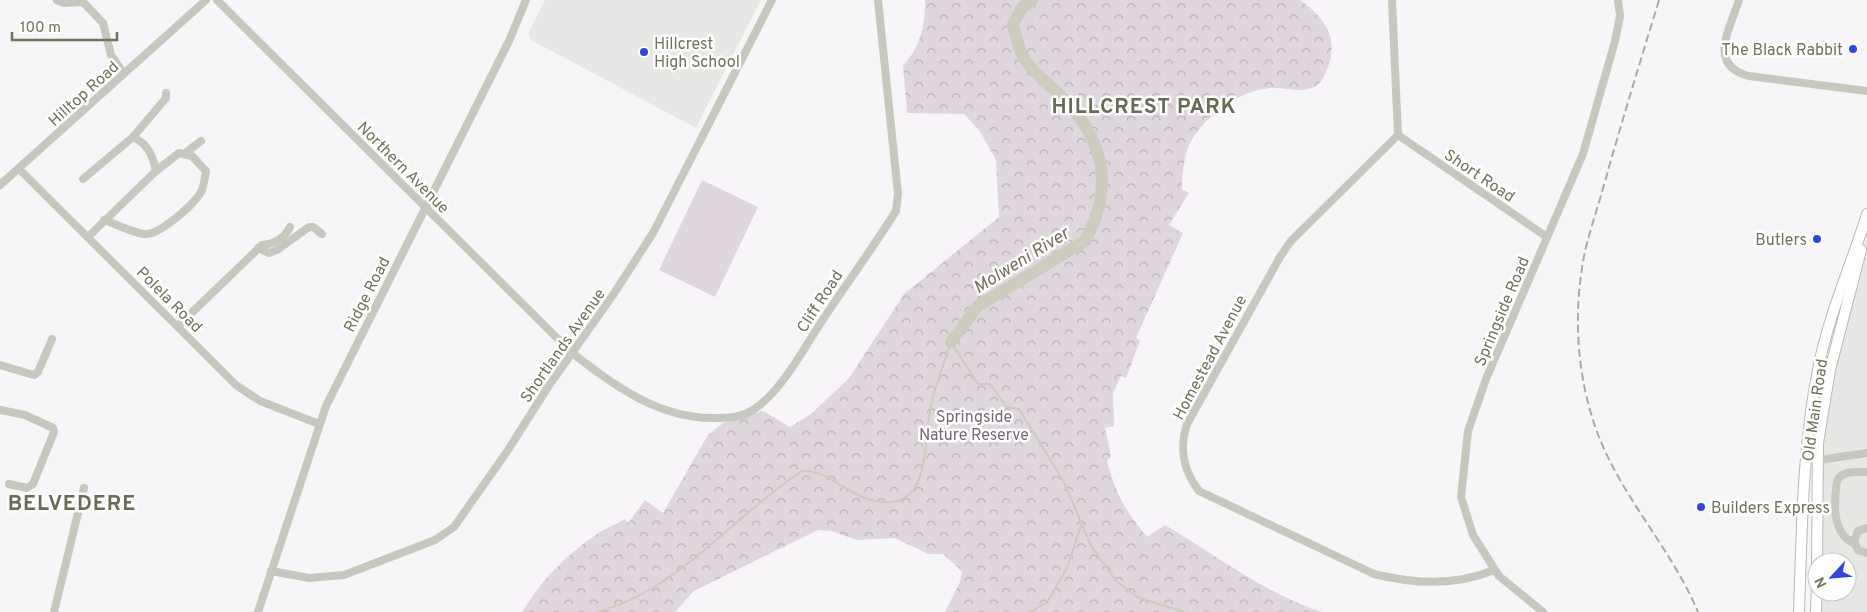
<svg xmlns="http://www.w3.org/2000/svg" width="1867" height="612" viewBox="0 0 1867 612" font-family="Overpass,sans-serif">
<defs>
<pattern id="forest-crowns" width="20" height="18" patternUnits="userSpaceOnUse" patternTransform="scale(1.25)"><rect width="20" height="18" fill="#dfd7dd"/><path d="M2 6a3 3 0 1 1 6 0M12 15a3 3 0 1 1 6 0" fill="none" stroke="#b9b3b6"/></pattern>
</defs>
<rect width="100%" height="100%" fill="#f7f5f8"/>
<!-- built -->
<g fill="#e7e7e6">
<polygon points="545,0 761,0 696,128 531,40 528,34"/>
<polygon points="1867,233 1867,612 1816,612 1817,592 1847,592 1847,562 1817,562 1817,496 1830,370"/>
</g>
<!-- grass -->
<polygon fill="#dfd7dd" points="702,180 758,207 715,297 659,270"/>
<!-- forest -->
<path fill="url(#forest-crowns)" d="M925,0H1300C1324,17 1339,37 1328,67C1325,74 1323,81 1316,86C1304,94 1285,87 1271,88C1240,90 1207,114 1191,141C1184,153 1182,176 1182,189L1189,193L1169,225L1183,233L1136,338L1140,341L1126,378L1121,376L1113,393L1114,426L1105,428L1111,456L1107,461C1117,497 1124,508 1147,537L1165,525C1216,555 1265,594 1323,612H945L960,582L962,571L943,554H928L895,538L857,540L831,531L818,530L694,591L675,612H522C541,581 564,557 594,536C603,529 615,525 625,519L628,523L645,500L663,513L708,435L723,423L763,411L790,427L811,414L849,378L904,294L999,217L996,160L981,133L964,114L907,113L903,65C921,48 925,23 925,0Z"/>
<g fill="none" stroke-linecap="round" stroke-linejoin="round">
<!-- stream -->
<g stroke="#cdccbf" stroke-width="2">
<polyline points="951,342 978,384 990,384 1007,407 1019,409 1064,482 1091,546 1117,582 1139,598 1184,612"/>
<path d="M598,612C680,589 733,516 802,471C829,470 846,494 871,500C931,516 923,448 930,411C934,388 944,364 951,342"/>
<polyline points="1031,612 1048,601 1067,568 1081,526"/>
</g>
<!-- river -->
<path stroke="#cdccbf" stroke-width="12" d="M951,342L978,306L1085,241C1114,188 1105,141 1063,98C1048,83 1028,70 1020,50C1017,42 1015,32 1013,24L1022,8L1032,0"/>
<!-- major casing -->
<g stroke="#b9bab1" stroke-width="12">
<g id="major">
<polyline points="1817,565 1818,443 1830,370 1861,250"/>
<path d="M1799,612C1802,531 1802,450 1818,370C1828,316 1851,266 1867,214"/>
<polyline points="1816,612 1817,582"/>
</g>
</g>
<!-- minor -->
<g stroke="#c6c7bf" stroke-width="8">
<polyline points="57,0 64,3 83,2 103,23 111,55 124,74"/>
<path d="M217,0L572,353C614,385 657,418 713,418C728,418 740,418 753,410C780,393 803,350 820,324C845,286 872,249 896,211L898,194L878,0"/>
<path d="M1392,0L1398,135L1291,241L1280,257L1187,424C1179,449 1183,470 1199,491L1374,574C1414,584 1456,586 1494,570"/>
<path d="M1739,0C1730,29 1707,65 1749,76L1867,91"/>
<polyline points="1398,135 1547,237"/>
<polyline points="133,137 166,98 166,93"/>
<polyline points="184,154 201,141"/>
<polyline points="19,169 236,385 260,401 319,424"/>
<path d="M83,179L133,137C148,144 153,156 156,171L88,237"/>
<polyline points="0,185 206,0"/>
<path d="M104,220C116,224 131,232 144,234C159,236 196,203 202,190C204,184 205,178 206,171L192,156L179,153L156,171"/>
<polyline points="258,248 269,253 277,250 309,227 313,227 322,234"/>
<path d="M178,326L262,245C275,244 284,239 290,227"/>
<polyline points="0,365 34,375 38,372 52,339"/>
<polyline points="0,410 25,415 53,428 54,432 33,484 27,488 9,484"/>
<polyline points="1805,462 1867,453"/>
<polyline points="1867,528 1858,531 1854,541 1858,550 1867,553"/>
<path d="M1855,544C1831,533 1834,503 1837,481C1842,470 1856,472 1867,472"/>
<polyline points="271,571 309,578 344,575 435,540 454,527 506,453 548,387 613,295 653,233 772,0"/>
<polyline points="54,612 84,488"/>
<polyline points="258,612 326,406 509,41 526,0"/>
<polyline points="1543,612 1499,576 1473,535 1461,497 1468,431 1486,379 1583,154 1615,41 1620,16 1618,0"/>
</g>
<!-- major -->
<use href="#major" stroke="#fff" stroke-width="10"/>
<!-- rail -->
<path stroke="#aaac9f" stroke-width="2" stroke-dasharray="8 4" stroke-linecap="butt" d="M1659,0C1642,56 1625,111 1609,167C1602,194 1593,220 1586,247C1572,310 1576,378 1599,437C1624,500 1672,550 1698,612"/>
</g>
<!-- markers -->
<g fill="#3245dc" stroke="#fff" stroke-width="2">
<circle cx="1853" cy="49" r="5"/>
<circle cx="644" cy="52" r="5"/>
<circle cx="1817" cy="239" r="5"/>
<circle cx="1701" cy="507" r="5"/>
</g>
<g text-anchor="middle" stroke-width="5" stroke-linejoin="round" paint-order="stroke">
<!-- poi labels -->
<g font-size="16" fill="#71745b" stroke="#fff" text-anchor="start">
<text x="654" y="49">Hillcrest<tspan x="654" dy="18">High School</tspan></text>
<text x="1843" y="55" text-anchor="end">The Black Rabbit</text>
<text x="1807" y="245" text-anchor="end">Butlers</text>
<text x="1711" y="513">Builders Express</text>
</g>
<!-- street labels -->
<g font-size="16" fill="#71745b" stroke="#fff">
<text transform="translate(83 93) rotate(-42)" y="6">Hilltop Road</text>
<text transform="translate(404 167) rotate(45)" y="6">Northern Avenue</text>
<text transform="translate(1480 175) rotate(34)" y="6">Short Road</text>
<text transform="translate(366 294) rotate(-63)" y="6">Ridge Road</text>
<text transform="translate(170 299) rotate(45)" y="6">Polela Road</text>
<text transform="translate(819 301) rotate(-57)" y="6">Cliff Road</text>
<text transform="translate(1501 311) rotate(-67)" y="6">Springside Road</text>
<text transform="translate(562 345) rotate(-55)" y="6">Shortlands Avenue</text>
<text transform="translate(1209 357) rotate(-62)" y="6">Homestead Avenue</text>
<text transform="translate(1814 410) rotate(-82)" y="6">Old Main Road</text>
</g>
<!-- park labels -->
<g font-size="16" fill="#7d6773" stroke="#fff">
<text x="974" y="422">Springside<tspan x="974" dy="18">Nature Reserve</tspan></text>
</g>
<!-- water labels -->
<g font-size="18" font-style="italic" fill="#73715a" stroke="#fff">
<text transform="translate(1021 260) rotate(-32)" y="6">Molweni River</text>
</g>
<!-- district labels -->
<g font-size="21" font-weight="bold" letter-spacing="1" fill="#696b56" stroke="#fff">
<text x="1144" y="113">HILLCREST PARK</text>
<text x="72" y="510">BELVEDERE</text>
</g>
</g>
<!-- north arrow -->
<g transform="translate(1832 577) rotate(244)"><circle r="24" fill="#ffffff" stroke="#c6c7bd"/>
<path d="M0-4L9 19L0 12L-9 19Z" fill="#3245dc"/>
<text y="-8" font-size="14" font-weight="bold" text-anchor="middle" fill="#71745b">N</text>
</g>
<!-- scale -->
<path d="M12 32v8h105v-8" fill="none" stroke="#71745b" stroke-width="2.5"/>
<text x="20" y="32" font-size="15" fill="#71745b" stroke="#ffffff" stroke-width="4" paint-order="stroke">100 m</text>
</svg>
